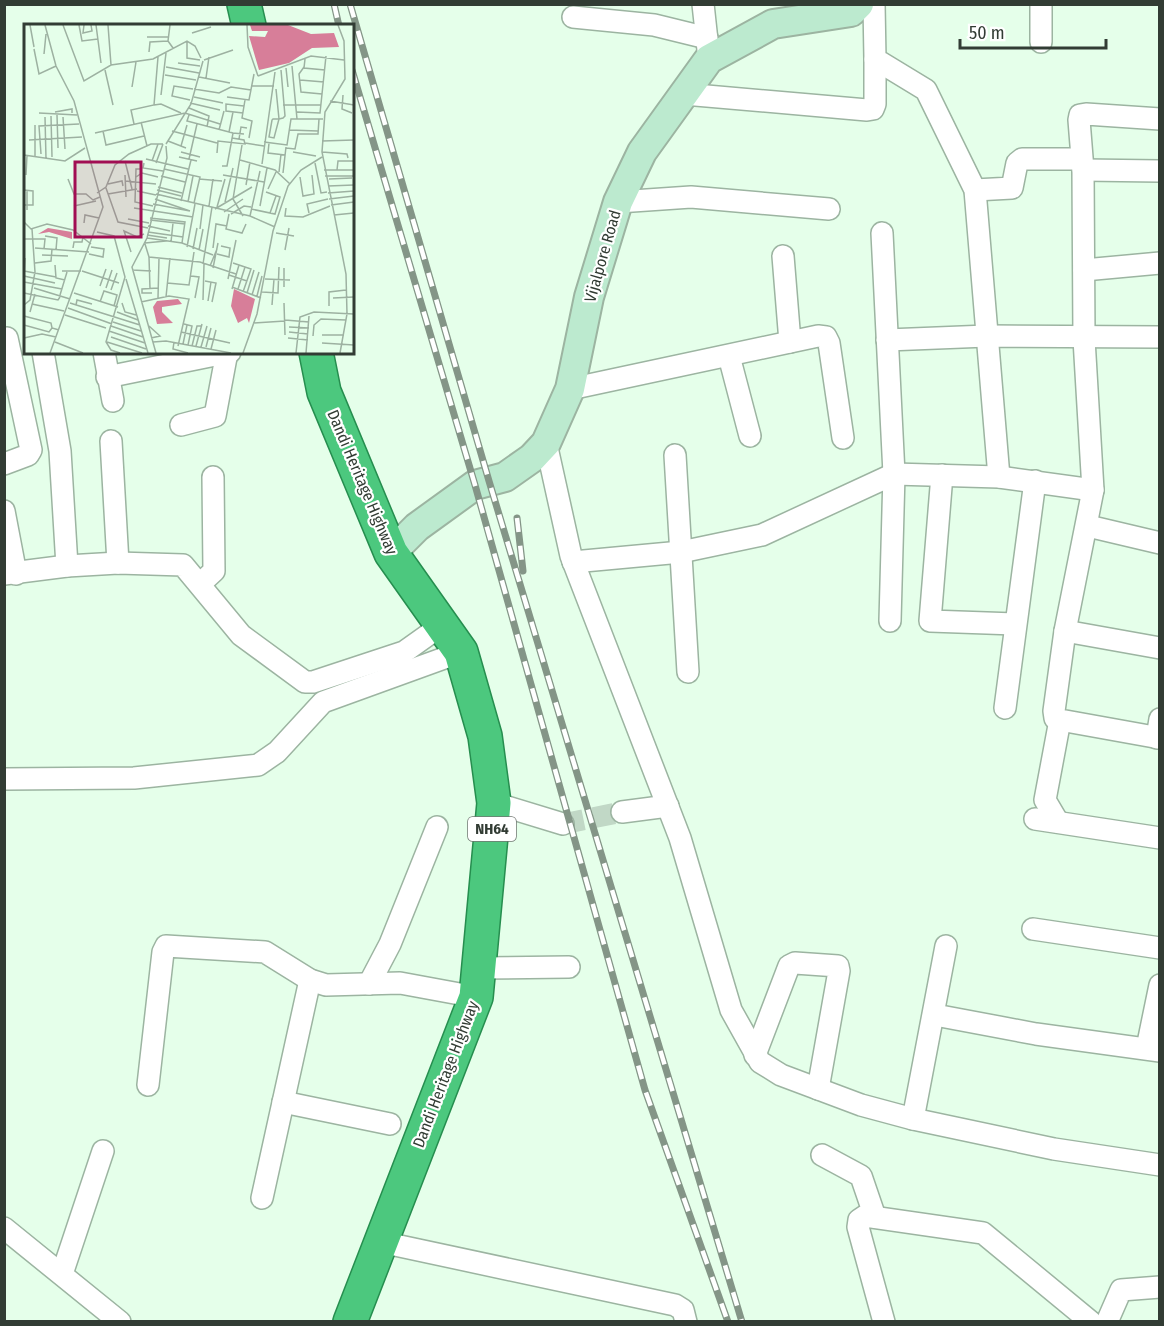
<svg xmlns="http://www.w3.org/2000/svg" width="1164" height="1326" viewBox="0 0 1164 1326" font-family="'Fira Sans Condensed',sans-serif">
<rect width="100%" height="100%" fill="#e5ffea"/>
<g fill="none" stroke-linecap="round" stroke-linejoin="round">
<!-- minor-tunnel -->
<polyline stroke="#c1d8c6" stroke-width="21" stroke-dasharray="21 10" stroke-linecap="butt" points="563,824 622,812"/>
<!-- minor casing -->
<g stroke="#9cb4a1" stroke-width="24">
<g id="minor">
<polyline points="703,4 708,50"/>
<polyline points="874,4 875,59 926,90 975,190 999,477"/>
<polyline points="1041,4 1041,42"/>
<polyline points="573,17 654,25 707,38"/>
<polyline points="684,94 867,110 873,109 875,104 875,59"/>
<polyline points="1160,119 1086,114 1080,115 1079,120 1083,170 1084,339 1093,490 1065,631 1054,711 1055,718 1060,720 1160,738"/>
<polyline points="1083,170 1160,171"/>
<polyline points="975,190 1012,188 1017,163 1022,159 1081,159"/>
<polyline points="618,202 691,197 829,209"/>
<polyline points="882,233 894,474 890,621"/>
<polyline points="783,256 790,342"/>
<polyline points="1084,270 1160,263"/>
<polyline points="887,340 987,336 1160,337"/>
<polyline points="43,352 60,451 67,566"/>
<polyline points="104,352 113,401"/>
<polyline points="729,356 750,436"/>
<polyline points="107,377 230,352"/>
<polyline points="570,389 818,336 826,337 829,343 843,438"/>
<polyline points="181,425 215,416 227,352"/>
<polyline points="111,441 118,563"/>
<polyline points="546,443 571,556 680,838 731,1010 760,1062 781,1075 861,1105 913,1119 1054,1149 1160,1165"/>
<polyline points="675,455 688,672"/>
<polyline points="4,464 28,455 31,450 7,338"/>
<polyline points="942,475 930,621 1015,624"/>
<polyline points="4,511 16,574"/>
<polyline points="1088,526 1160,543"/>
<polyline points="573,562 681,552 762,535 894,474 999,477 1093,490"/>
<polyline points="4,574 67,566 118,563 183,565 241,635 305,682 313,682 404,652 442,625"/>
<polyline points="200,584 214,571 213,477"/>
<polyline points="1065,631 1160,648"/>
<polyline points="1005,708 1035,481"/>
<polyline points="1157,738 1160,719"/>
<polyline points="4,779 134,778 258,765 277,752 323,702 461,652"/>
<polyline points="494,803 563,824"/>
<polyline points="622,812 668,806"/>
<polyline points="1035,819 1160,838"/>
<polyline points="1058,822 1045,800 1060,720"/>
<polyline points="1033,929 1160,948"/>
<polyline points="478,968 569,967"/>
<polyline points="369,984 390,944 437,827"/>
<polyline points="935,1015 1036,1034 1160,1051"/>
<polyline points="1147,1048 1160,985"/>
<polyline points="755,1055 789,966 795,963 838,966 839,971 818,1089"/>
<polyline points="148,1085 163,952 166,946 265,952 310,980 326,985 400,983 476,997"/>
<polyline points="283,1102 390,1124"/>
<polyline points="913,1119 946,946"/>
<polyline points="822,1155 861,1176 875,1217"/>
<polyline points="262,1198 310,980"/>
<polyline points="4,1228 120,1322"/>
<polyline points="381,1242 675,1305 683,1310 686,1322"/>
<polyline points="62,1274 103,1151"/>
<polyline points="884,1322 858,1227 859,1220 865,1216 983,1233 1091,1322"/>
<polyline points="1107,1322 1121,1290 1160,1287"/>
</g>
</g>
<!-- secondary casing -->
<g stroke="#9cb4a1" stroke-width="32">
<polyline id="secondary" points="391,553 417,527 475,485 505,477 532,458 546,443 570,389 589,297 618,202 642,152 709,59 773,24 851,12 859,4"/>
</g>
<!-- trunk casing -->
<g stroke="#268e4f" stroke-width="36">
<g id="trunk">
<polyline points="244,4 249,26"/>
<polyline points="316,352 324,392 391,553 461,652 485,736 494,803 476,997 350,1322"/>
</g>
</g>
<!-- minor -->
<use href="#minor" stroke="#fff" stroke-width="21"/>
<!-- secondary -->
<use href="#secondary" stroke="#bceacf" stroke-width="28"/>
<!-- trunk -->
<use href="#trunk" stroke="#4cc87e" stroke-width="33"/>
<!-- rail casing -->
<g stroke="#849587" stroke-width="7">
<g id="rail">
<polyline points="334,4 339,26"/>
<polyline points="350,4 489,481 742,1322"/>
<polyline points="352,70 475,485 645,1090 728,1322"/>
<polyline points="517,518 523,571"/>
</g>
</g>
<!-- rail -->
<use href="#rail" stroke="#fff" stroke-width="4.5" stroke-dasharray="14" stroke-linecap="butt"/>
</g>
<g text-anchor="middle" stroke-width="4.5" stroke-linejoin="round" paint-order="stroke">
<!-- shield labels -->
<rect fill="#fff" stroke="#707671" stroke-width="1.5" x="468" y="817" width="48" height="24" rx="4.5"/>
<g font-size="15" font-weight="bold" fill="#323c34">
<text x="492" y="834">NH64</text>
</g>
<!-- street labels -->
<g font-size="16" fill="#323c34" stroke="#fff">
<text transform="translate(602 256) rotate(-74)" y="6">Vijalpore Road</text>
<text transform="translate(363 482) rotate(67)" y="6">Dandi Heritage Highway</text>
<text transform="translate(445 1074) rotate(-69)" y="6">Dandi Heritage Highway</text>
</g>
</g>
<!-- overview -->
<g transform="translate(24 24)">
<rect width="330" height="330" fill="#e5ffea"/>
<path d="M226,1H264L287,10L310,9L315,23L288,24L265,39L235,46L225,12L241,13L244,7H228ZM24,204L48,208V215L25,208L14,210ZM210,265L231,275L225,299L223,294L214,299L207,282ZM154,275L158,280L138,283V288L149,299L133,300L129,283L133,277Z" fill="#d77e99"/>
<path fill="none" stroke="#9db1a1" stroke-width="1.5" d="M6,1L10,23M21,1L32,42L50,77L79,183L26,329M39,1L60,57L87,41L129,35L163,17L171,22L177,34M55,1L58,17L74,15M60,1L59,9L68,7L67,1M72,1L77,39M84,1L87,41M146,1L144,17L149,24M223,1L224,23L234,52M314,1L320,17L321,55L301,88L298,128L322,250L323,290L316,329M168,9L187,3M123,13H144M163,17V34L176,36M10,25L15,50L32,42M125,28L126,18L144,17M20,30L22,10M281,35L280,44L301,46M180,36L209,26M154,39L176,42M268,42L273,95M142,43L175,49M280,43L275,50L277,68L298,70M262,44L264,63M81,46L89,81M141,51L172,56M234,52L287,32L320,36M175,53L206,59M182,54L185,33M276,56L300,58M228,62H250M108,63L112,38M170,65L195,69L207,63L227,66M252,65L255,95L250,114L245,113L248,96L249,95H255L259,94L261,92L257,46M137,71L142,29M319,71L318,85L328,89M170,73L199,79M203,73L225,76L230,50M166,76L148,72L150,62L169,65M221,76L218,94L228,97L225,114M306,77L330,81M166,79L196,86M130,81L137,80L157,89M259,81H297M165,84L185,92L183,103M31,88L48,85V89M273,88L296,89L302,32M15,89L53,91M219,89L202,87V80L220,82M33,91L34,124M165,91L163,97L209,109M27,92L28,133M21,93L22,135M39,93L41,125M117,98L123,122M110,100L107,86L130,81L134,33M11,101V132M195,106L200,87M265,106L294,107M79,107L82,121L120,112M148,107L193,119M205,108L209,88M71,109L161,89L196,100M215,115L217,103L223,104M5,116L58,113M144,117L162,124M298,117L330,116M240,118L263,121L267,95H299M221,119L240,122M245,119L244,129L261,131M142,120L167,80L179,37M218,121L209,175L219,192M157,122L163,101M262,124L271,125L274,110H294L295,95M157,128L176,133M269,128L292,132M298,128L323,130L324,134M193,129L194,117L221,120L220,116L208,114M17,130L15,102L55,100M0,131L41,137L61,124M155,133L173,137M122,135L164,145M165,135L173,100M216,136L251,146L266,160M101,137L108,165M128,137L134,120M120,139L119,144L139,147M132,139L139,120M291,139L297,169L303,168M238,140L251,48M198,142H203L209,109L220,110M118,145H112L111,178L129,182M140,145L176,153L170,179M300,146H330M313,146L314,137H330M255,148L257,130M259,149L262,123M2,151L3,131M101,151L102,173M199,151L240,158M137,152L161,158M301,152H330M112,153L118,149L134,153M276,153L279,172L290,170L288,151M44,155L50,170H62L69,176L76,173M175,155L198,157M305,155L328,154M101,157L132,160M84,160L98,157L99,162M222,161L226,138M304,162L330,161M134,163L158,169M82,164L94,198L124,204M244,165L252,148M0,166L9,167V181H0M133,166L157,172M113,167L132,171M73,169L82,163L91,141L105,130L127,120H139M304,169L330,167M84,170L113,165M132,170L226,192L251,203M131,175L166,187M305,175L330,172M157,177L167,136M164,178L169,152M201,178L209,144M129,180L166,187M307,181L330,178M50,182L72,177M185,182L189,155M236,182L243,144M193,183L201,155M110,184L169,193M262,184L261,192L279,193L306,182M191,185L228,163M227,185L251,190L256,173L242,168M3,186V166M200,188L219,175M246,189L252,172M285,189L283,180L304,175M205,190L202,205L218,209L222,200M207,190L220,182L227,183M310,191L330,189M226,192L236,147M126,194L161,198L158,219M104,195L125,199M126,196L161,200M0,198L7,205L23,200L49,206L67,220M60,199L61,191L75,194M124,202L146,207M176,205L179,181M73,208L90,212L101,253L82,318L87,326L96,329M124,208L159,213M252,209L270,212M123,211L143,214M21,212L33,214L32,226M123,214L158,219L189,231M0,215H21L20,225M147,218L149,199M121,219L142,217M121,220L125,233L176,238L212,250M163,223L171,180M11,224L65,228M49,224L50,218H58L59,213M189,224L192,200L203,202M169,225L173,204M175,226L179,205M261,226L265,204M107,228L100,207L113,213L120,210M65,230L79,233L80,225L67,223M193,230L205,233L206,224L197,222M18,231L44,232M125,233L126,265M11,239L27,237L28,225M209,239L227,245L219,268M179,240L188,183M31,241L32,254L41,256M186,242L193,225M189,244L194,219M108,246L127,247M0,247L32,253M38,247H57M58,247L95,259M205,251L223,257M0,252L31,259M167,252L175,253L171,274M0,253L1,234M102,255L124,329M204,255L212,216M241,255L266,256M181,257L192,259L188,278M0,258L38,265M143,259L165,261L170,228M76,262L82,245M208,263L237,274M260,263V244M10,264L46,275M82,264L88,246M208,265L215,241M214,265L221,243M87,266L93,249M238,268L254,269L255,243M0,269L34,276L36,273M50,269L94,283M128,269H118V265L134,264M223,269L230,246M36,271L43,248M228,271L235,248M233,272L238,252M142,273L146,234M134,274L135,234M309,274L330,273M179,276L180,240M184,277L187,258M76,278L80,267L93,271L90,282M117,278L145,272L165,275L154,322M46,279L116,301M98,279L101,288L112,291M260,279L261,311M8,280L40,287M0,281L6,276L11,248L8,205M52,281L53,276L68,280M248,281L250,255M305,282V268L322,266M44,284L88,300M6,288L11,270M93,288L114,296M41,291L82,304M0,292L27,299L28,304L35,306M261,296L285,298M89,298L117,307M229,299L261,297M160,300L168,302L164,321M0,301L25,308L28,304M87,302L119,313M125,302L136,312L127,314M265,303L285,304M85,307L121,319M157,308L206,319M265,308L284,310M298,311H320M289,312L290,301L297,295L322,296M87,313L122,325M0,314L18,310L32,313M264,314L284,316M31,318L59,329M83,318L118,329M129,318L142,317L207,329M150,318L149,325L164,329M298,319L330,321M159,320L163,301M168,322L173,302H177M172,322L178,300M177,323L183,302M182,323L187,304M187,325L192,306M132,329L108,243L123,214L143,134L142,122M219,329L233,290L249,207L264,162L277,146L298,133M272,329L276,293L290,288L330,290M282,329L285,292"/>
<path fill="#a10e53" fill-opacity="0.15" stroke="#a10e53" stroke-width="3" d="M51,138H117V213H51Z"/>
<rect width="330" height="330" fill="none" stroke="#323c34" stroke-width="3"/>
</g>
<!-- border -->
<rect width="1164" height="1326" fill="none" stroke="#323c34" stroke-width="12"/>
<!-- scale -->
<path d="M960 39v9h146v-9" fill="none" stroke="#323c34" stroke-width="3"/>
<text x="969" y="39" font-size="18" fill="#323c34" stroke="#ffffff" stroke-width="4.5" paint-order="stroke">50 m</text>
</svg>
